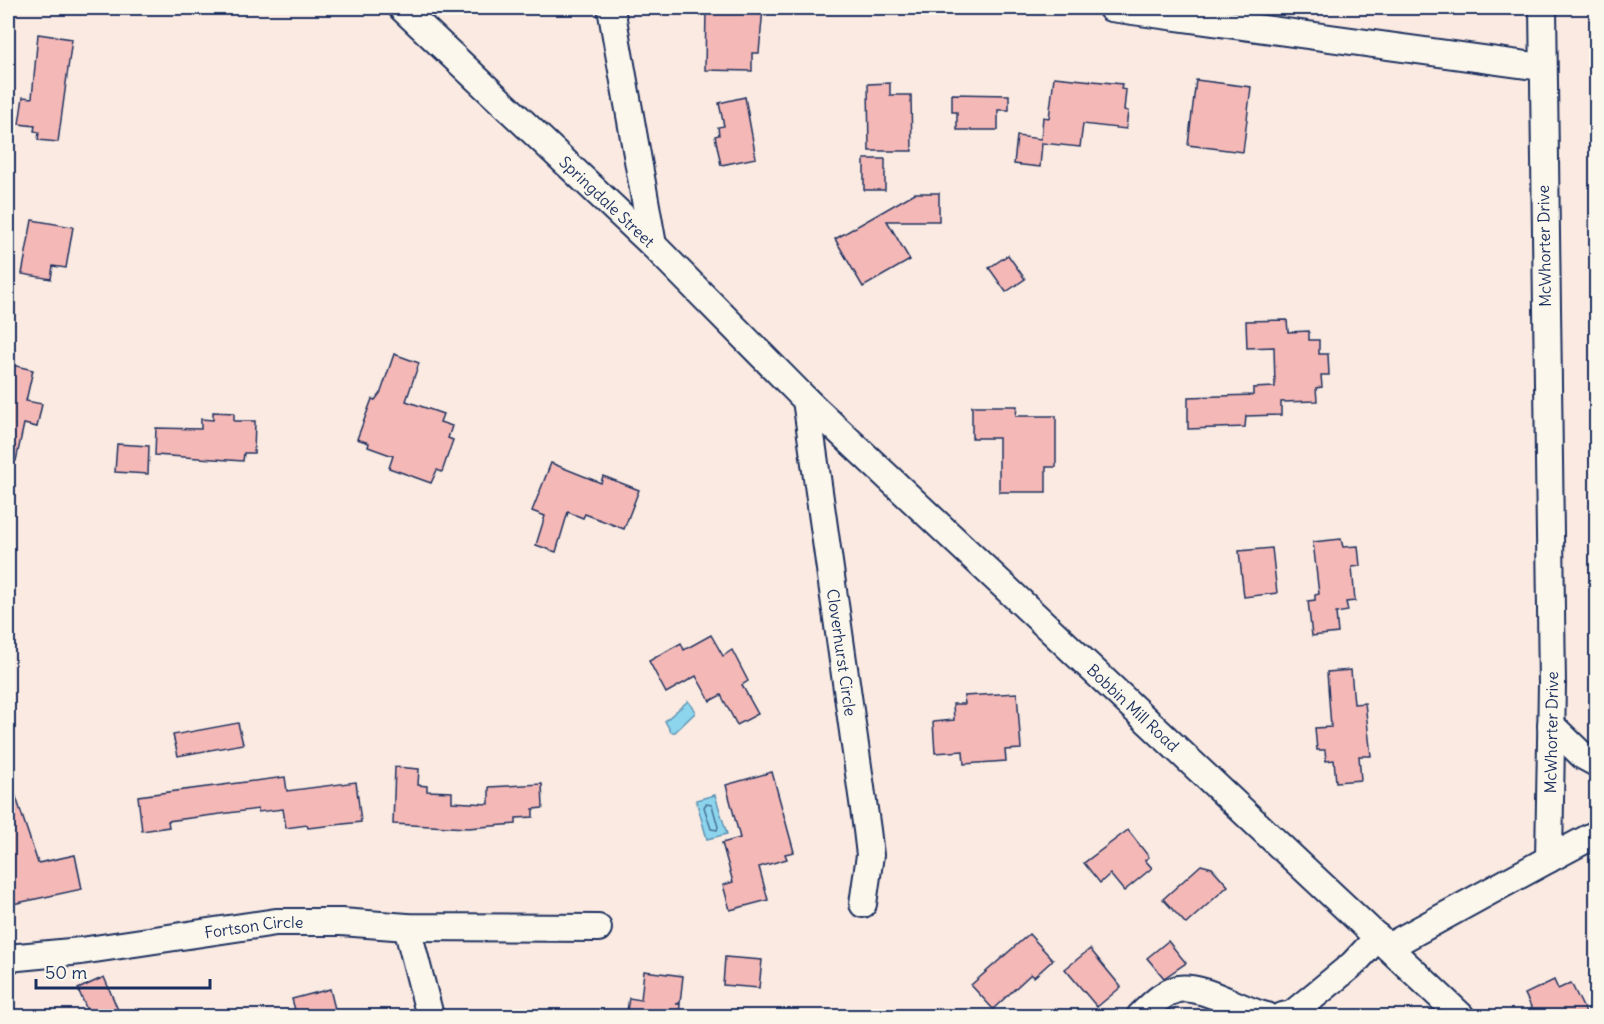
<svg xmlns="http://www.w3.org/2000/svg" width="1604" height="1024" viewBox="0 0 1604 1024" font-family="Delius,sans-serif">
<rect width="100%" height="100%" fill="#faeae1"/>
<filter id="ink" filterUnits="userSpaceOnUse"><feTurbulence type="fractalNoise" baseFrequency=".0167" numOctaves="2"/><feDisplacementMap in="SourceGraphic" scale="12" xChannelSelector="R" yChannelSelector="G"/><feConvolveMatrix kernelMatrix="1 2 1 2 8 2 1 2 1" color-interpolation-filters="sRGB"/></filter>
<g filter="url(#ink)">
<!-- water -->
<g fill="#8cd5ed" stroke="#5f93b4" stroke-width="1.5">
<polygon points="688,701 695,710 695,713 675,732 671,732 665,721"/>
<polygon points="715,795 727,834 707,839 696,800"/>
</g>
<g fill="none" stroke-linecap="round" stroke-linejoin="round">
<!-- shore -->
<polygon stroke="#487197" stroke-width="1.5" points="706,804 712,805 718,827 717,830 711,829 704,807"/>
</g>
<!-- building -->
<g fill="#f4b8b6" stroke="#1b2f5e" stroke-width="1.5">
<polygon points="706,8 763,8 759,53 752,53 752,71 705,70"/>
<polygon points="38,34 72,39 58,142 38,140 39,132 34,131 35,126 19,124 23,97 32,98"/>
<polygon points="1054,77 1122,84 1121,89 1126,90 1124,110 1128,111 1126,129 1083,124 1080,147 1042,143 1040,167 1014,164 1017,136 1041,139 1043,117 1049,118"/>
<polygon points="1196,80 1251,87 1243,152 1188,145"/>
<polygon points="890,83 890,95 911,95 912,151 869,151 868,84"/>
<polygon points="952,94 1009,95 1009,110 998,110 998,130 957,130 957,112 952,112"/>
<polygon points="745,97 756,158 721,165 715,136 719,135 718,127 724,126 719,103"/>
<rect x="864" y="159" width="21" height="31"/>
<polygon points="915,193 939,193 939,221 887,221 910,260 863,287 835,239"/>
<polygon points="32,220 73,227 66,268 53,266 51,279 22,274"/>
<polygon points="1008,255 1025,279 1006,292 989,268"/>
<polygon points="1287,320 1288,332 1309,331 1309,340 1319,340 1319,354 1328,354 1329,375 1321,375 1322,387 1316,388 1317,401 1281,402 1281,415 1246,416 1245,427 1188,429 1188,397 1253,395 1253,388 1275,387 1274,347 1247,348 1246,321"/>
<polygon points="394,354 419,363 406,401 443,414 440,422 452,426 448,438 453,440 442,472 437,470 431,483 389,468 393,456 368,447 369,443 357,439 372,399 375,400 381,392"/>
<polygon points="8,364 33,370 26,401 42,404 37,427 24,424 16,461 8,460"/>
<polygon points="972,406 1017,406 1016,416 1056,416 1056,467 1046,467 1046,492 999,492 999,438 972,438"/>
<polygon points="213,412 234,413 234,421 255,421 254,453 244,453 243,461 155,455 156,428 201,429 201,419 213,420"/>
<polygon points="117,444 149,446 148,474 115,472"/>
<polygon points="551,463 601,483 603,476 639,490 624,529 585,514 583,518 568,512 556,552 536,545 545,516 532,511"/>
<polygon points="1341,539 1343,547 1358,546 1360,566 1352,567 1355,601 1346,602 1348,611 1336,613 1338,633 1312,636 1308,601 1315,600 1315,595 1319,594 1313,542"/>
<polygon points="1272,548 1277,593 1244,597 1239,551"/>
<polygon points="711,635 723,656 732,650 748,681 742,685 758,714 737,725 721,695 710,701 696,676 666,693 649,661 681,643 684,650"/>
<polygon points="1351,670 1354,704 1365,703 1371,756 1359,756 1361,780 1336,782 1334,760 1326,761 1325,750 1317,750 1315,728 1331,727 1327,672"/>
<polygon points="1017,693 1021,749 1005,750 1006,761 964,764 963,751 935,753 933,722 954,720 953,704 965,704 964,696"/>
<polygon points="238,723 243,744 178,756 173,735"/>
<polygon points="395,767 419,769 418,785 427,786 427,791 452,792 452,802 489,804 489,787 542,784 543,808 533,809 533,817 516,818 516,824 468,828 393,824"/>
<polygon points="772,772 794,852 785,854 787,859 759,867 768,900 730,910 723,885 733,882 722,843 740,838 726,785"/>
<polygon points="285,777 287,791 356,782 361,822 308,828 307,825 286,828 283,809 258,812 258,809 168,821 169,827 142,831 138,796"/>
<polygon points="8,785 12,785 38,863 75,855 82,889 8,905"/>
<polygon points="1128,830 1149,857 1145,860 1152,868 1124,891 1110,874 1100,883 1084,863"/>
<polygon points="1201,865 1212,868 1228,886 1186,924 1163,899"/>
<polygon points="1029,934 1053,960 1034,977 1031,974 993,1009 971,985"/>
<polygon points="1168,941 1186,963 1164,978 1147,958"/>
<polygon points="1090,949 1121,987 1097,1007 1065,969"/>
<polygon points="725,957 762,960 759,988 723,985"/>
<polygon points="644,971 683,976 680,1003 676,1004 680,1004 679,1017 626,1017 629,998 641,1000"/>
<polygon points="104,977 121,1017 90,1017 78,989"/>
<polygon points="1554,980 1558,989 1571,983 1588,1017 1536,1017 1525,994"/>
<polygon points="330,989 337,1017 297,1017 292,999"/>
</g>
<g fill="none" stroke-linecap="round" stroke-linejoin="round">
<!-- minor casing -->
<g stroke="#1b2f5e" stroke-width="30">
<g id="minor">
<path id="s1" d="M402,8L653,245L806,400L1461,1016"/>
<polyline points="611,8 653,245"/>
<polyline points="1111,8 1542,67"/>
<path id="s2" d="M806,400L867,830L870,855L863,904"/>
<polyline points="1551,725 1583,756 1596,763"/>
<polyline points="1549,859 1596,834"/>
<polyline points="407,927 430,1016"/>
<path id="s3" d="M1388,947L1549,859L1552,684L1543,8"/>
<path id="s4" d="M8,958L81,951L276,922H341L407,927L598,928"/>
<path d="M1140,1016C1151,1006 1162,993 1178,989C1202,984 1242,1011 1267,1016"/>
<polyline points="1283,1016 1292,1014 1353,964 1378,937"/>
</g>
</g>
<!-- minor -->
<use href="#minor" stroke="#fbf7ec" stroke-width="26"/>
</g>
</g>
<g text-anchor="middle" stroke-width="6" stroke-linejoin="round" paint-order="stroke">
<!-- street labels -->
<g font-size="16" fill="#1b2f5e" stroke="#fbf7ec">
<text dy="6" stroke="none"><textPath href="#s1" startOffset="282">Springdale Street</textPath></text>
<text transform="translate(1544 246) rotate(-91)" y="6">McWhorter Drive</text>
<text dy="6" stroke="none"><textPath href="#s2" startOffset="255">Cloverhurst Circle</textPath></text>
<text dy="6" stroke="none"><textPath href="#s1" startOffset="1012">Bobbin Mill Road</textPath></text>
<text dy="6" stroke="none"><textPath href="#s3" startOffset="310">McWhorter Drive</textPath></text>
<text dy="6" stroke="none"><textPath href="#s4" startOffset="248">Fortson Circle</textPath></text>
</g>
</g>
<!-- margin -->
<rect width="1604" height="1024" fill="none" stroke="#fbf7ec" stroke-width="30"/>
<rect x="15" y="15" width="1574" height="994" fill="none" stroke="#1b2f5e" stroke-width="2" filter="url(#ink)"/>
<!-- scale -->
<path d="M36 979v9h174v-9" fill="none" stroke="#1b2f5e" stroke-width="3"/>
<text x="45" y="979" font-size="18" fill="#1b2f5e" stroke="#fbf7ec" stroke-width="4.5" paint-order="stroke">50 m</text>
</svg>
